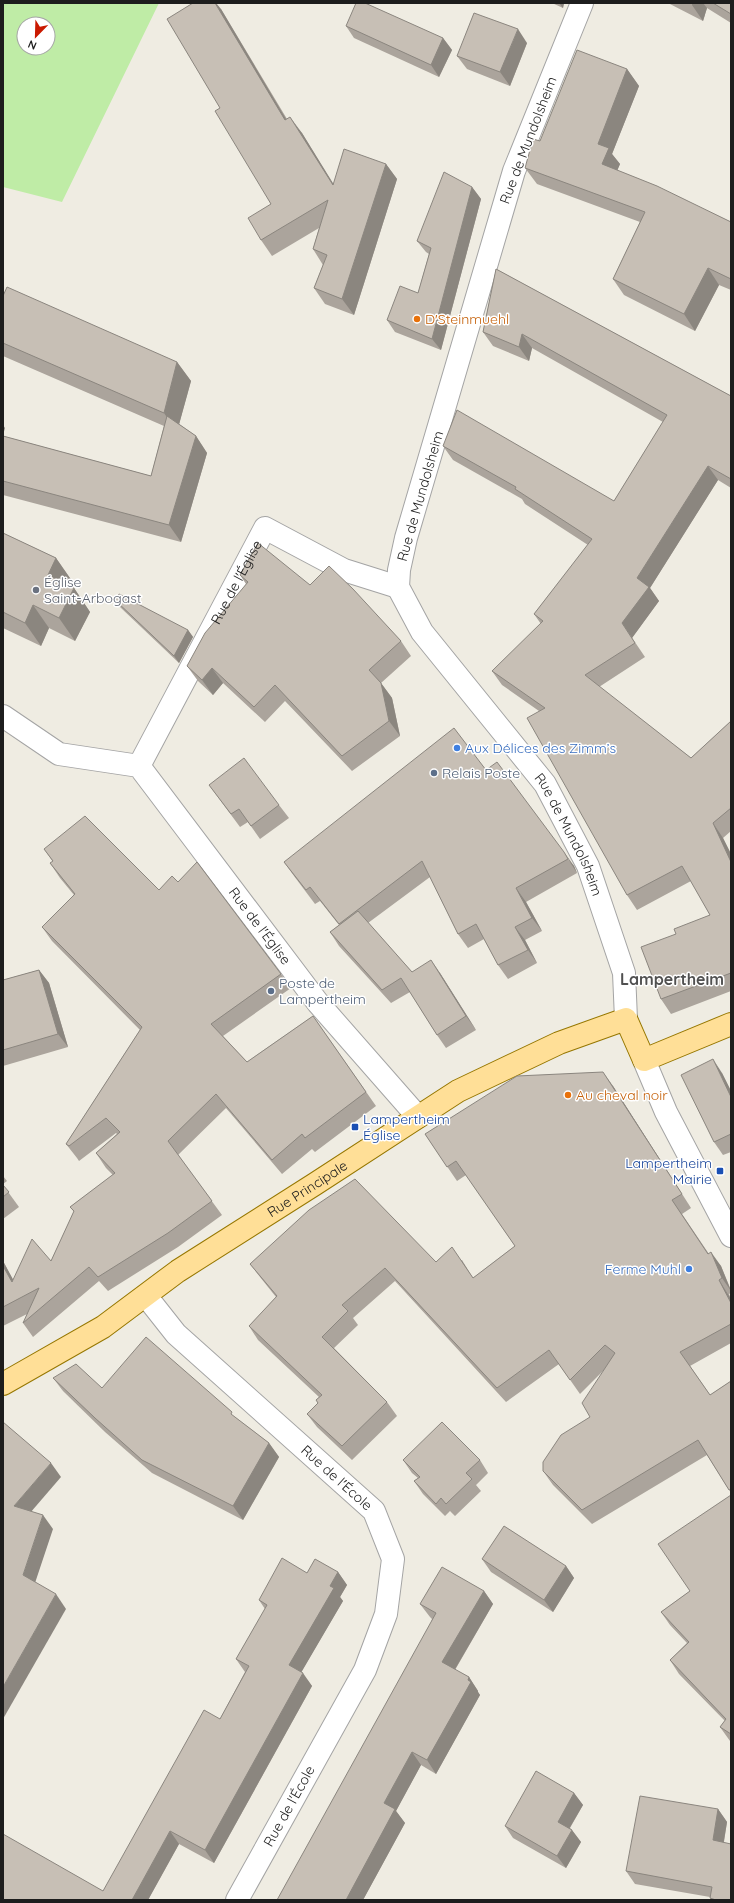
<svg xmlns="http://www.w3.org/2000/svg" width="734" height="1903" viewBox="0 0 734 1903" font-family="Quicksand,sans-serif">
<rect width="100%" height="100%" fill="#efece2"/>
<!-- grass -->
<path fill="#bfeca6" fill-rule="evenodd" d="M3,3H159L62,202L3,187ZM24,24H48V48H24Z"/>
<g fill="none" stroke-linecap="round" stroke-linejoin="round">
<!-- minor casing -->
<g stroke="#a4a4a4" stroke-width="24">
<g id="minor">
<path id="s1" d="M582,3L514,171L406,538L399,570L398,587L422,632L545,784L588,866L624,973L626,1019"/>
<path id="s2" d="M3,716L59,754L139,766L318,1003L418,1117"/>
<path id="s3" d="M139,766L265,528L344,570L398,587"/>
<polyline points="644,1060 666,1112 731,1236"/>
<path id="s4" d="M146,1296L176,1334L374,1511L393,1559L386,1614L365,1670L237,1900"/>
</g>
</g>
<!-- major casing -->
<g stroke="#967700" stroke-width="24">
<g id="major">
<path id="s5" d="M3,1384L103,1327L178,1271L315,1184L458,1091L559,1043L626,1019L644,1060L731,1024"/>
</g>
</g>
<!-- minor -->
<use href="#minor" stroke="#fff" stroke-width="22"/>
<!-- major -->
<use href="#major" stroke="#ffdf97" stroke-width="22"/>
</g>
<!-- wall -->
<g fill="#aba49c">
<polygon points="552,3 564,3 563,8"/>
<polygon points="668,3 731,3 731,23 707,8 703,21"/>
<polygon points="221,9 287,119 302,133 333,184 386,164 397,179 354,315 325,304 314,288 323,265 313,249 319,228 272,256 261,240 271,204 220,108"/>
<polygon points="346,26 443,38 452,50 439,77 354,38"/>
<polygon points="527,43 510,86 467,69 457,56"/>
<polygon points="627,69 639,86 612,154 620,164 617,170 731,222 731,290 719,285 695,331 624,295 613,279 640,222 537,184 525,168 540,141"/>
<polygon points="472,187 481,199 441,350 395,332 387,320 418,293 429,254 426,252 417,241"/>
<polygon points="496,269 731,396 731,488 718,480 650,588 659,601 632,638 645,657 599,687 691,758 731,721 731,831 723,838 731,854 731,991 671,1014 661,999 676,934 710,915 691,881 637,910 627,895 539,711 502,685 492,671 541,624 534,614 588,545 525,504 522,499 453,460 443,446 614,501 663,422 532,348 529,361 493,346 483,332"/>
<polygon points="3,343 177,362 191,381 179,424 196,436 207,453 181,542 3,495 3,436 151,476 164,426 3,356"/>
<polygon points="3,533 56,558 72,581 70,586 74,588 90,612 75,641 49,628 41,646 3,628"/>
<polygon points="240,575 310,585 401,641 411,656 381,683 392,698 400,736 352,771 285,701 265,722 223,683 213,695 198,681 187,666 246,584"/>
<polygon points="115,600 188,630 193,637 179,663 120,607"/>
<polygon points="486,770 574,866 577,873 526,902 542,931 525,940 537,963 508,979 498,965 484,939 468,948 458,934 430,877 368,923 412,972 440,973 476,1030 446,1048 437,1035 410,992 391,1003 339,946 330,932 339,925 320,901 315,904 294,876 284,862"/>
<polygon points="209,785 279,805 289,818 260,839 248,822 240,827"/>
<polygon points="44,849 159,890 281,974 291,988 223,1036 247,1062 313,1016 376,1106 315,1152 312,1149 282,1174 226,1108 178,1155 222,1215 178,1247 108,1291 99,1281 33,1337 23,1323 27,1314 3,1326 3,1261 13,1280 51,1261 74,1212 70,1207 113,1175 106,1168 96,1153 117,1134 116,1133 79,1161 77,1158 66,1144 140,1030 52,941 42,927 74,895 60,878 50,863 53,862"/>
<polygon points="39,970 49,983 68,1047 3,1066 3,980"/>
<polygon points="722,1073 731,1091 731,1152 723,1155 714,1142"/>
<polygon points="613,1086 691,1208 682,1214 709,1254 721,1266 731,1290 731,1293 729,1294 731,1299 731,1343 690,1366 710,1395 731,1381 731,1493 707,1455 592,1524 553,1485 543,1471 590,1417 604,1370 580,1394 559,1364 506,1402 395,1281 353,1318 358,1325 334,1348 387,1402 397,1416 352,1460 317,1427 307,1414 318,1403 316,1400 319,1397 258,1340 249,1326 276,1297 260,1277 250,1264 436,1262 462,1260 473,1278 515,1246 466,1175 457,1181 425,1134"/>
<polygon points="3,1176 7,1181 3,1184"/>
<polygon points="3,1185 19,1207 3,1219"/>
<polygon points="53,1378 236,1418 269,1443 279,1457 243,1520 152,1473 105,1432 63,1391"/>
<polygon points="403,1460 480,1460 488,1473 476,1485 481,1491 455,1516 450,1511 445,1516 423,1494 414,1481 418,1478 412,1473"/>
<polygon points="731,1495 731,1742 730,1741 720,1727 725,1721 679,1674 670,1660 687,1643 670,1625 661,1612 690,1591"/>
<polygon points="482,1559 566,1566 574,1578 553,1612 491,1572"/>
<polygon points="338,1572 347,1585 340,1597 343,1601 301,1672 312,1686 214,1863 179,1844 148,1900 3,1900 103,1891 220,1719 245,1672 236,1659 265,1609 259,1600 307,1573"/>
<polygon points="484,1591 493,1604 455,1670 469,1677 478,1691 478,1692 480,1695 436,1774 421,1765 396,1811 405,1823 363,1900 432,1619 430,1617 420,1604"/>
<polygon points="574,1793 583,1805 570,1828 581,1842 566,1868 513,1838 505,1826"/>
<polygon points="718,1809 727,1822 724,1842 731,1900 711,1900 710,1898 710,1897 635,1884 626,1871"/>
</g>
<!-- shaded-wall -->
<g fill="#8b867f">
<polygon points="215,3 216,3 221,9 296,136 285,120"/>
<polygon points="559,3 564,3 563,8"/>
<polygon points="692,3 703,3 707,8 703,21 692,5"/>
<polygon points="518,29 527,43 510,86 500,72"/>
<polygon points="443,38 452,50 439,77 431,65"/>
<polygon points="627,69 639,86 612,154 620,164 613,181 602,164 598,144"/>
<polygon points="290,117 302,133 344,201 333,185"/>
<polygon points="386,164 397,179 354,315 342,299"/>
<polygon points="472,187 481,199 441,350 432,339"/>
<polygon points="708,268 719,285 695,331 684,314"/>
<polygon points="522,334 532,348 529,361 519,347"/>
<polygon points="177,362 191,381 177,432 164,413"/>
<polygon points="3,425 5,428 3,435"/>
<polygon points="196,436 207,453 181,542 169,525"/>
<polygon points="708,466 718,480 650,588 659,601 632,638 645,657 622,623 637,578"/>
<polygon points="56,558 72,581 64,598 48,575"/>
<polygon points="74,588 90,612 75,641 59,618"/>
<polygon points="33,605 49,628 41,646 25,623"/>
<polygon points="188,630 193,637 179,663 174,656"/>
<polygon points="212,668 223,683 213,695 202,680"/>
<polygon points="381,683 392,698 400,736 389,721"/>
<polygon points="713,823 723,838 731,854 731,862"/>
<polygon points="564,852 574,866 577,873 568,859"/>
<polygon points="516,888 526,902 542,931 532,918"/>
<polygon points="515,927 525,940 537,963 528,950"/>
<polygon points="431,960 440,973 476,1030 466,1016"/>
<polygon points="39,970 49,983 68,1047 58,1034"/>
<polygon points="713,1059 722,1073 731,1091 731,1097"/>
<polygon points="603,1072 613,1086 691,1208 682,1194"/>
<polygon points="711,1252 721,1266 731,1291 722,1278"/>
<polygon points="3,1261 22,1296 12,1282 3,1266"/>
<polygon points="719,1280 731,1299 731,1303"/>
<polygon points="269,1443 279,1457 243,1520 233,1506"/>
<polygon points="51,1463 61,1477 24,1520 14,1506"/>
<polygon points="43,1515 53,1529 33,1589 23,1575"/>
<polygon points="566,1566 574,1578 553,1612 544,1600"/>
<polygon points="338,1572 347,1585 340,1597 343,1601 298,1678 289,1665 330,1586"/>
<polygon points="484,1591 493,1604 451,1676 442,1662"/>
<polygon points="56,1594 66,1609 3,1719 3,1687"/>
<polygon points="303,1673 312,1686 214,1863 205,1850"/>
<polygon points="469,1677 478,1691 478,1692 480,1695 436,1774 427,1760"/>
<polygon points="412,1752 421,1765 396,1811 405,1823 363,1900 346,1900 384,1803"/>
<polygon points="574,1793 583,1805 566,1834 558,1822"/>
<polygon points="718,1809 727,1822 722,1852 713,1840"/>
<polygon points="572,1830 581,1842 566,1868 557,1856"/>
<polygon points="170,1831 179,1844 148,1900 132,1900"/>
</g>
<!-- building -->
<g fill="#c7bfb5" stroke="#8b867f">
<polygon points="193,3 215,3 285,120 290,117 333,185 344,149 386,164 342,299 314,288 327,255 313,249 328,200 261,240 248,218 271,204 215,111 220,108 167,19"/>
<polygon points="356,3 365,3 443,38 431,65 346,26"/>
<polygon points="713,3 731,3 731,14"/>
<polygon points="474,13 518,29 500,72 457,56"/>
<polygon points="577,50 627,69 598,144 609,148 602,164 657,186 731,222 731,279 708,268 684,314 613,279 645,212 525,168 533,139 540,141"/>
<polygon points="444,172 472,187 432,339 387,320 400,286 418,293 431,248 417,241"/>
<polygon points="496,269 731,396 731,479 708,466 637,578 649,587 622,623 635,643 585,675 691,758 731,721 731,808 713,823 731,862 731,973 661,999 641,947 676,934 674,929 710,915 682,866 627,895 527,718 545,708 492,671 543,621 534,614 592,539 515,489 516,487 443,446 457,410 614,501 667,415 522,334 519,347 483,332"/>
<polygon points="7,287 177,362 164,413 3,343 3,296"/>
<polygon points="167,416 196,436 169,525 3,481 3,436 151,476"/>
<polygon points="3,533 56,558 48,575 74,588 59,618 33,605 25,623 3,612"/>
<polygon points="258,543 310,585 329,566 353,589 401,641 369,670 381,683 389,721 342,756 275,685 254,707 212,668 202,680 187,666 205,633 248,582 240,575"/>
<polygon points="119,594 188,630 174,656 115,600"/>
<polygon points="454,728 486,770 497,762 564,852 568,859 516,888 532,918 515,927 528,950 498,965 476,924 458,934 422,861 339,924 310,887 306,890 284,862"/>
<polygon points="244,758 279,805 251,826 239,809 231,814 209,785"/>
<polygon points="85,816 159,890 172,876 178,882 197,862 281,974 211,1024 247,1062 313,1016 366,1092 305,1138 302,1134 272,1160 216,1094 168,1141 212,1201 168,1233 98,1277 89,1267 23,1323 39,1288 3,1307 3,1266 12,1282 32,1239 51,1261 74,1211 70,1207 115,1173 96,1153 120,1132 106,1118 69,1146 66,1144 142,1027 42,927 75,894 50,863 53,861 44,849"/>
<polygon points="358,911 412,972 431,960 466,1016 437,1035 401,978 382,990 330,932"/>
<polygon points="39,970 58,1034 3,1050 3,980"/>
<polygon points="713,1059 731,1097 731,1134 714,1142 681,1075"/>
<polygon points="603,1072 682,1194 672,1200 708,1254 711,1252 722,1278 719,1280 731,1303 731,1324 680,1352 710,1395 731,1381 731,1489 729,1490 698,1440 582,1510 543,1471 543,1462 561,1435 590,1417 582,1403 615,1353 605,1345 570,1380 549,1350 497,1388 385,1268 342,1305 348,1311 322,1337 387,1402 342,1446 307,1414 318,1403 316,1400 322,1395 249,1326 277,1296 250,1264 309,1210 355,1179 436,1262 452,1247 473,1278 515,1246 456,1161 447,1167 425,1134 517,1076"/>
<polygon points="3,1185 9,1192 3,1197"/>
<polygon points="146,1337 232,1412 231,1414 269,1443 233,1506 142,1460 95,1418 53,1378 76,1364 102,1388"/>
<polygon points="3,1422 51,1463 14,1506 43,1515 23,1575 56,1594 3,1687"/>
<polygon points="442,1422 480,1460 466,1473 472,1479 446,1504 441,1498 436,1504 414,1481 420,1477 403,1460"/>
<polygon points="731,1495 731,1734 720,1727 726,1719 670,1660 689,1642 661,1612 690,1591 658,1544"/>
<polygon points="504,1526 566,1566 544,1600 482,1559"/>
<polygon points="282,1558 307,1573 315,1559 338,1572 330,1586 334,1588 289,1665 303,1673 205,1850 170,1831 132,1900 3,1900 3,1834 103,1891 204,1710 220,1719 249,1666 236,1659 267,1605 259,1600"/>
<polygon points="442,1567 484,1591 442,1662 469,1677 468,1680 471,1682 427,1760 412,1752 384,1803 395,1809 346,1900 277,1900 436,1613 420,1604"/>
<polygon points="536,1771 574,1793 558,1822 572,1830 557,1856 505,1826"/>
<polygon points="640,1796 718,1809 713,1840 731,1844 731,1900 716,1900 710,1898 712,1887 626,1871"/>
</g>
<!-- markers -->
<g fill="#e8710a" stroke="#fff" stroke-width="1.5">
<circle cx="417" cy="319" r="4"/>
<circle cx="568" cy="1095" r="4"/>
</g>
<circle fill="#6b7280" stroke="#fff" stroke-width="1.5" cx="36" cy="590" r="4"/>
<g fill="#3f7fe0" stroke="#fff" stroke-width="1.5">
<circle cx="457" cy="748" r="4"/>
<circle cx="689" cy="1269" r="4"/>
</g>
<g fill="#5c6f8a" stroke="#fff" stroke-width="1.5">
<circle cx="434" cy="773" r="4"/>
<circle cx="271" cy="991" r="4"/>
</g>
<g fill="#1a4fb4" stroke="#fff" stroke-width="1.5">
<rect x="351" y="1123" width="8" height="8" rx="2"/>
<rect x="716" y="1167" width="8" height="8" rx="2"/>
</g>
<g text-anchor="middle" stroke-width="3" stroke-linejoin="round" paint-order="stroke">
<!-- street labels -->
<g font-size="14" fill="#1d1d1d" stroke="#fff">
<text transform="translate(528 140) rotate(-69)" y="5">Rue de Mundolsheim</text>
<text transform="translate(420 496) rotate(-74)" y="5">Rue de Mundolsheim</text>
<text dy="5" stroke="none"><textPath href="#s3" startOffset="208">Rue de l'Église</textPath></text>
<text dy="5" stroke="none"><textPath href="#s1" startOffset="916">Rue de Mundolsheim</textPath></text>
<text dy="5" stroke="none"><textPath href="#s2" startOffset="349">Rue de l'Église</textPath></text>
<text dy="5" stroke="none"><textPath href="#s5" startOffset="362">Rue Principale</textPath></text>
<text dy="5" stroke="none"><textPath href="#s4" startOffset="264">Rue de l'École</textPath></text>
<text transform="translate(289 1806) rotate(-61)" y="5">Rue de l'École</text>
</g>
<!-- food labels -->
<g font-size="14" fill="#c56008" stroke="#fff" text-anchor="start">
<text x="425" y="324">D'Steinmuehl</text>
<text x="576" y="1100">Au cheval noir</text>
</g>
<!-- worship labels -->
<g font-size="14" fill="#5b616d" stroke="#fff" text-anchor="start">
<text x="44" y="587">Église<tspan x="44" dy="16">Saint-Arbogast</tspan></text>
</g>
<!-- shop labels -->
<g font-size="14" fill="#366cbe" stroke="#fff" text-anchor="start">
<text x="465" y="753">Aux Délices des Zimm’s</text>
<text x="681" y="1274" text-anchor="end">Ferme Muhl</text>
</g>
<!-- service labels -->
<g font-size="14" fill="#4e5e75" stroke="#fff" text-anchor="start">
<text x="442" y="778">Relais Poste</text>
<text x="279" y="988">Poste de<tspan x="279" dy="16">Lampertheim</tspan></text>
</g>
<!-- transit labels -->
<g font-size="14" fill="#164399" stroke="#fff" text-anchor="start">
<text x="363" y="1124">Lampertheim<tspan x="363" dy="16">Église</tspan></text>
<text x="712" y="1168" text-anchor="end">Lampertheim<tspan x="712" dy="16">Mairie</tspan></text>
</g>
<!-- quarter labels -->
<g font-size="16" font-weight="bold" fill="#505050" stroke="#fff">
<text x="672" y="985">Lampertheim</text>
</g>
</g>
<!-- border -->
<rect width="734" height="1903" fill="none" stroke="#1d1d1d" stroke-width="8"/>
<!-- north arrow -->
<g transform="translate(36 36) rotate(203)"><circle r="19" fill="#ffffff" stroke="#a5a5a5"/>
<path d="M0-3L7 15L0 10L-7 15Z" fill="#ca1900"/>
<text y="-6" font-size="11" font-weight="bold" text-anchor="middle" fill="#1d1d1d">N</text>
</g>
</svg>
